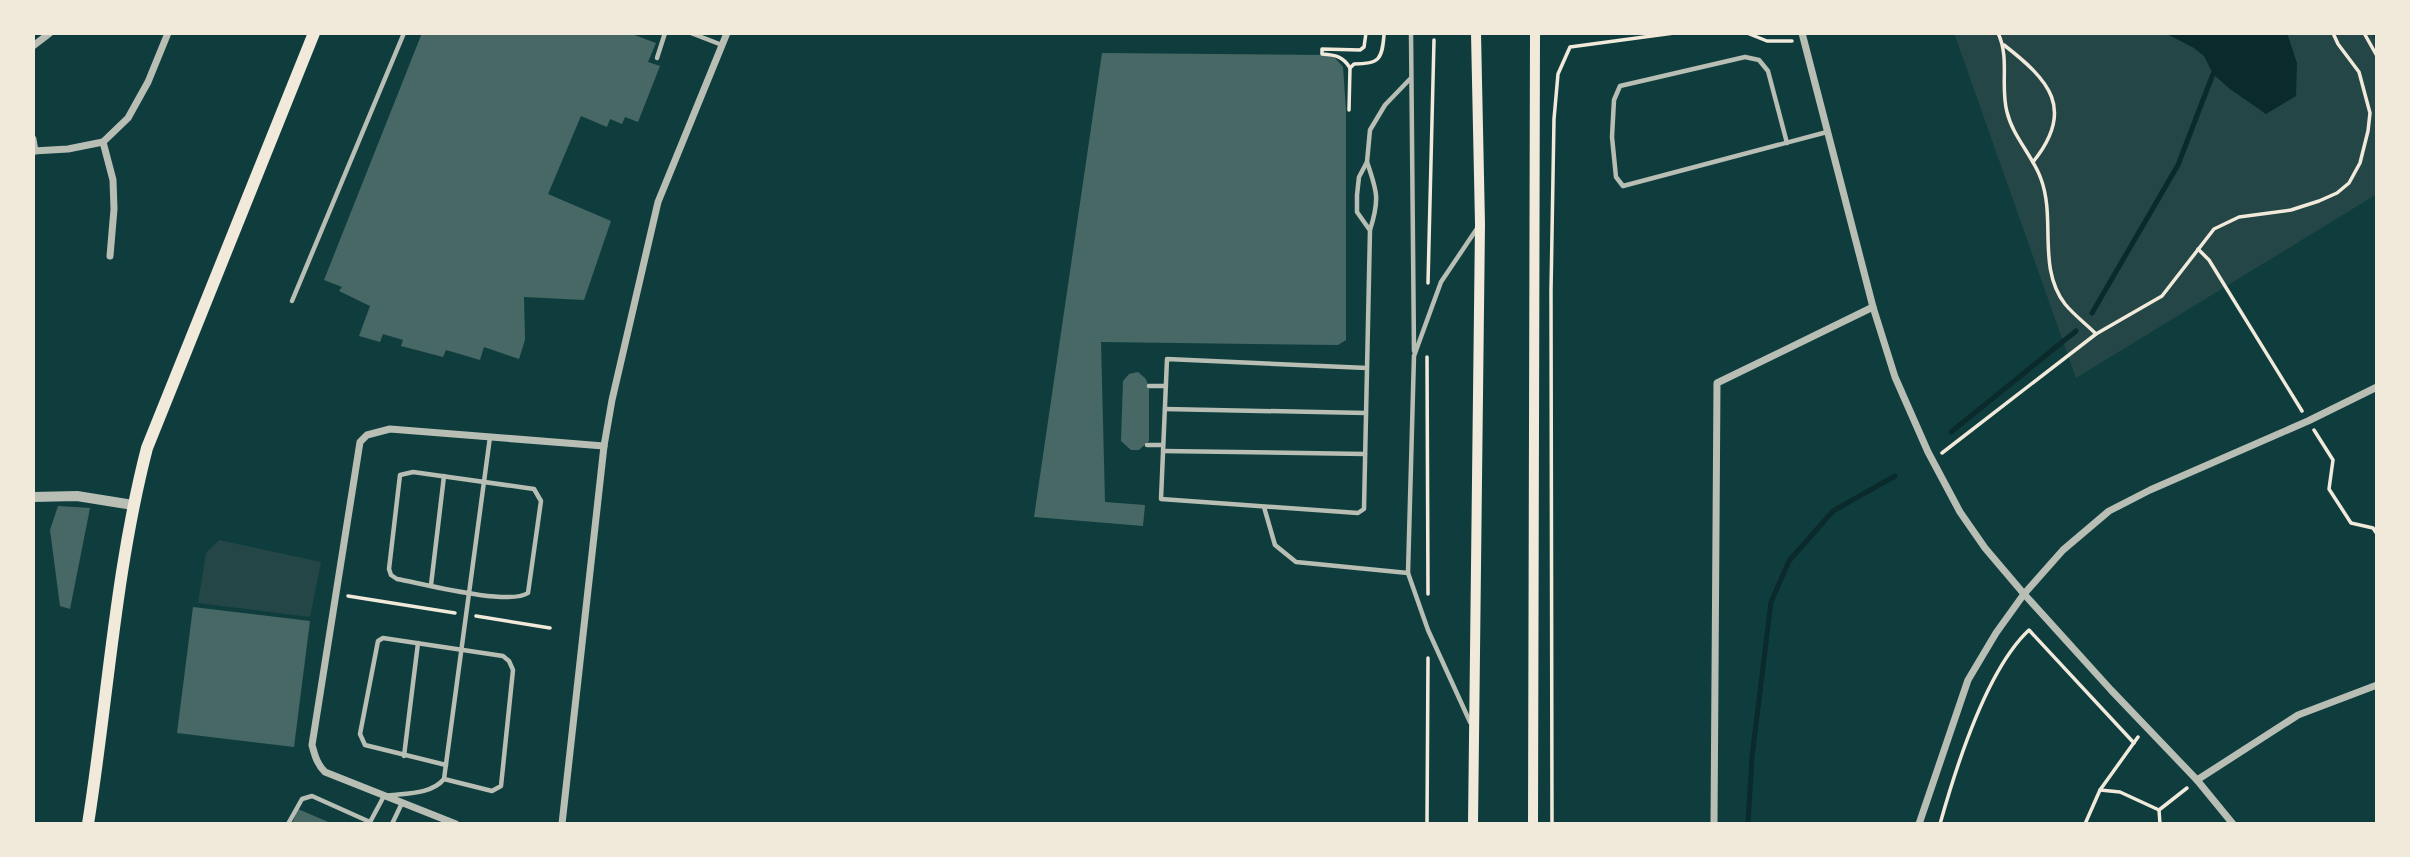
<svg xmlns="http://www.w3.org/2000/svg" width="2410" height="857" viewBox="0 0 2410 857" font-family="Mulish,sans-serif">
<rect width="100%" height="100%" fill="#0f3d3e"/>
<!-- green -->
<g fill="#244646">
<polygon points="1954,33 2371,33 2377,43 2377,194 2076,378"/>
<polygon points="219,540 321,562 310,617 198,603 206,553"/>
</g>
<!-- water -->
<polygon fill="#0a2a2b" points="2165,33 2287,33 2297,63 2296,96 2266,114 2230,89 2213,74 2204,56 2194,48"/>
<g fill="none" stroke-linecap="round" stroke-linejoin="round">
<!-- stream -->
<g stroke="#0a2a2b" stroke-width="5">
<polyline points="2092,313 2178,165 2213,74"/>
<polyline points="1951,432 2076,331"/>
<polyline points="1748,824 1752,757 1771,602 1789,561 1833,511 1895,476"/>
</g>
</g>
<!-- building -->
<g fill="#486865">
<polygon points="422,33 629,33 656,43 648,62 660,66 638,122 625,117 622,124 610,119 607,127 581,116 548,194 611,221 584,300 524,297 525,340 519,359 484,347 480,360 446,350 443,357 401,346 403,340 383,334 380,342 359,336 370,306 339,291 342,287 324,280"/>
<polygon points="1102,53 1327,55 1335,58 1343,67 1346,110 1346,340 1338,345 1101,342 1105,502 1145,505 1143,526 1034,517"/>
<polygon points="1138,372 1145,378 1149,386 1149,441 1139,450 1131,450 1121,441 1123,381 1129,374"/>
<polygon points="58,506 90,508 70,609 60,606 50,530"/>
<polygon points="193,607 310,621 294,747 177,733"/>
<polygon points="298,809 333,824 292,824"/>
</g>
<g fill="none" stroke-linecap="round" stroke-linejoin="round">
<!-- path -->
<g stroke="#f1e9da" stroke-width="3.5">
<polyline points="1747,33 1767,41 1792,41"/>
<path d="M1998,33C2010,58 2000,86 2007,112C2013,137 2033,156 2041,179C2056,219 2037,268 2065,304C2074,315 2086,324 2096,334"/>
<polyline points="2364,33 2377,56"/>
<path d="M2004,45C2049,80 2076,109 2033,162"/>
<path d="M1350,68C1343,56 1335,55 1322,54V49L1360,50L1364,47L1366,33"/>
<path d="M1349,110L1350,68L1354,64C1379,64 1382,60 1384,35"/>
<polyline points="2198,249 2209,260 2302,411"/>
<polyline points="1428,283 1434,40"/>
<polyline points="1427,357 1428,594"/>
<polyline points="2314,430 2333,460 2329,489 2351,523 2373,528 2377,534"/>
<polyline points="1942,453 2096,334 2162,296 2214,229 2239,217 2291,210 2319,201 2337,193 2349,183 2360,163 2368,131 2370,113 2359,72 2338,44 2333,33"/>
<polyline points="348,596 455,613"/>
<polyline points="476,616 550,628"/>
<polyline points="2100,790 2120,792 2159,810 2160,824"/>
<polyline points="2159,810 2187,788"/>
<polyline points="1427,824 1428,658"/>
<polyline points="1552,824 1551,291 1554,119 1558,74 1570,47 1674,33"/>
<path d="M1940,824C1956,767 1986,670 2029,630L2134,743"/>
<polyline points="2085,824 2100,790 2138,737"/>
</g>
<!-- service -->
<g stroke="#b8beb3" stroke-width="4.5">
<polyline points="691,33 722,45"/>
<polyline points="1411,33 1414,351"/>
<polyline points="657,58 665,33"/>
<polyline points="1787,143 1768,71 1759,60 1745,57 1620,86 1614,100 1612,137 1616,177 1623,186 1827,132"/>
<polyline points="1369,229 1357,212 1357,195 1359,177 1367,162 1370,130 1385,105 1410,79"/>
<polyline points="292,301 404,33"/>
<path d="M1367,368L1167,359L1161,499L1358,513L1364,509L1370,230C1380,199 1377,191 1367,162"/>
<polyline points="1149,386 1166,386"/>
<polyline points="1165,409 1366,413"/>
<polyline points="1147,445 1163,445"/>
<polyline points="1163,451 1365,454"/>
<path d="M413,472L534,489L541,501L528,593C509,606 424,584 397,579L391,575L389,569L400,475Z"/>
<polyline points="1264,507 1275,545 1296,562 1408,573"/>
<polyline points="431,585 444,476"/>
<polyline points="1470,722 1428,630 1408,573 1414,356 1441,282 1478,227"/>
<polyline points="404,756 418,643"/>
<polyline points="444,779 492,791 501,786 513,670 509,661 503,656 383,638 378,641 360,734 365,745 446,765"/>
<polyline points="288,824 302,799 312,796 370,822"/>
<path d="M369,824L384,796C404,793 431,795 444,779L490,437"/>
<polyline points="392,824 402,803"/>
</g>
<!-- minor -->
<g stroke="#b8beb3" stroke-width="7">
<polyline points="1802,33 1873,307 1895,377 1928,452 1960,512 1985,548 2024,594 2111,690 2197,780 2233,824"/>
<polyline points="33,46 50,33"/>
<polyline points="33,139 35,151"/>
<polyline points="33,151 68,149 103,142"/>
<polyline points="110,256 114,209 113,180 103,142 128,118 148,82 168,33"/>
<polyline points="2197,780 2298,715 2377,685"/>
<path d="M456,824L325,772C317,764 315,756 312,745L360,442L367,435L390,429L604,446"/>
<polyline points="562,824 604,446 612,400 658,202 727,33"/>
<polyline points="1714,824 1717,383 1873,307"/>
<polyline points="1919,824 1968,680 1996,633 2024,594 2063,550 2109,511 2150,490 2308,421 2377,387"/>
</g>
<!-- tertiary -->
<polyline stroke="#b8beb3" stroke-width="10" points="33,497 77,496 133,505"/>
<!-- secondary -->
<g stroke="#f1e9da" stroke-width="10">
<polyline points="1473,824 1480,224 1476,33"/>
<polyline points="1533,824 1535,33"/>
</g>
<!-- primary -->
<path stroke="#f1e9da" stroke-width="12" d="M88,824C108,698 115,572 147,448L314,33"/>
</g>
<!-- border -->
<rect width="2410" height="857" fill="none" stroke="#f1e9da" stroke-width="70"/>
</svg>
